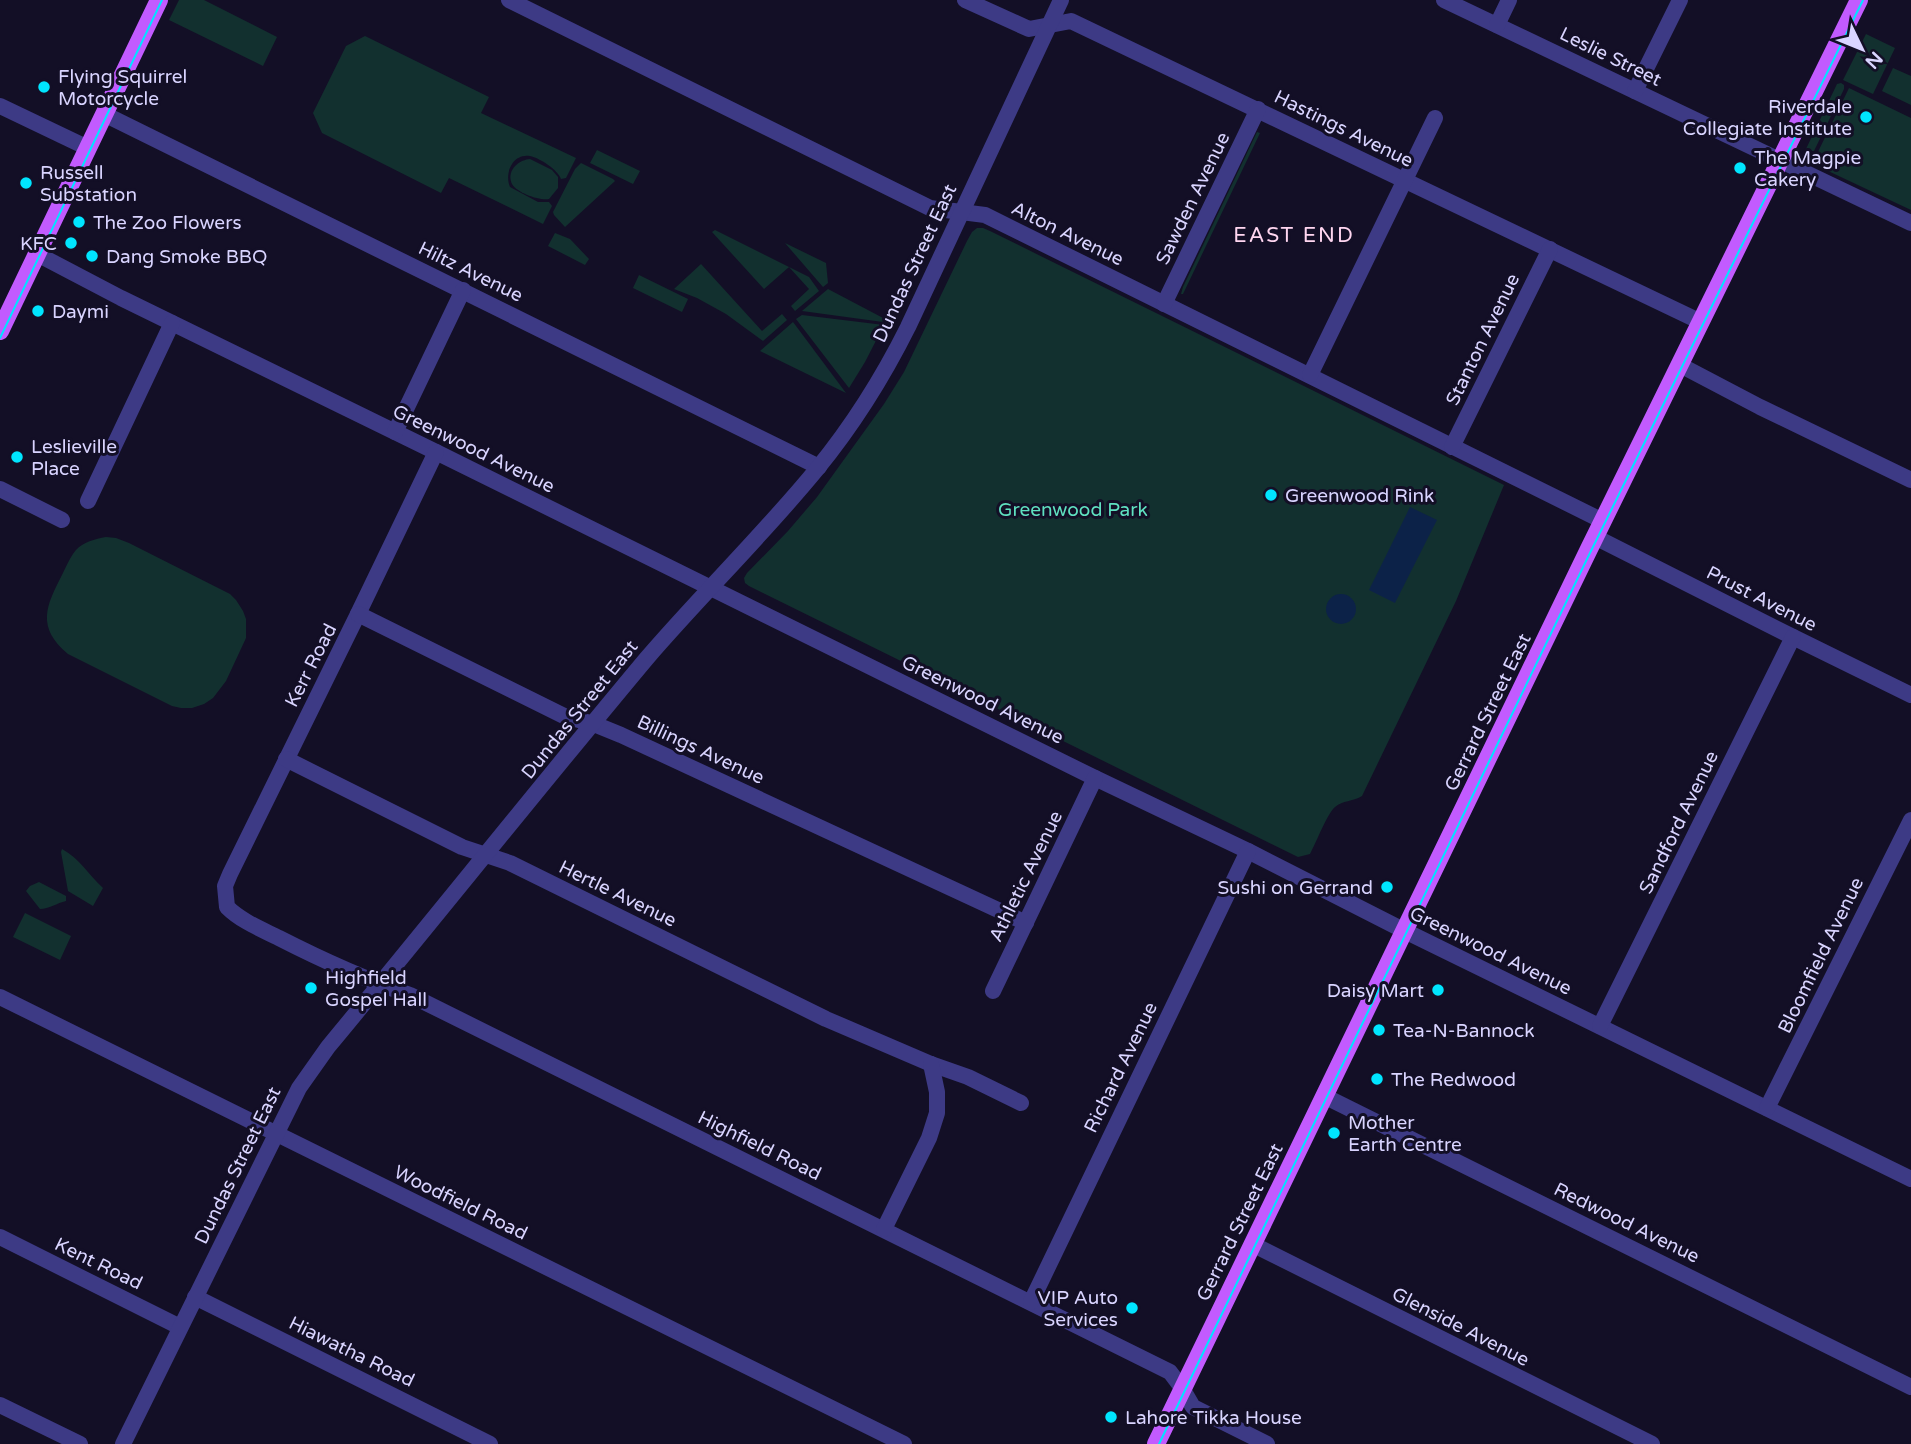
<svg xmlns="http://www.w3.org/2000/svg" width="1911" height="1444" viewBox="0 0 1911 1444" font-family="'Varela Round',sans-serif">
<rect width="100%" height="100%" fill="#130f26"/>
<!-- green -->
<g fill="#12302f">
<polygon points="179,0 204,0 277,37 263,66 169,20"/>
<polygon points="1866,34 1895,48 1873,94 1843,80"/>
<path d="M365,36L489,97L481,113L576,158L566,178L561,179C558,170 540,158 530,156C513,153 504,173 510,187L538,202H549L552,206L543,224L449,178L441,193L322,133L313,113L346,46Z"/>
<polygon points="1893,68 1911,76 1911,105 1882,91"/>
<polygon points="1841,83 1844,85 1844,89 1814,151 1806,151 1806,149 1837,84"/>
<polygon points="1849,88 1911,118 1911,210 1809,162 1813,157 1816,156"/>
<polygon points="1257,132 1260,133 1183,294 1181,294 1183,287"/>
<polygon points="597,150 640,171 633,184 590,163"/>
<path d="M530,159L552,170L558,177V188L549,199C540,201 517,193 512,184C506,171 518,160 530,159Z"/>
<polygon points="581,163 613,179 615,181 565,227 554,215 553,212 575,169"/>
<path d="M977,228H983L990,231L1504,485L1456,601L1362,796C1352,802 1343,800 1335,807C1327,814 1316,843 1310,854L1298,857L749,586L745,583L744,578L747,573L788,531L817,497L884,404L904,372L967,241L972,232Z"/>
<polygon points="715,230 809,277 819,291 795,311 791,306 809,289 789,267 764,289 712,232"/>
<polygon points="555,233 570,239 589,259 585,265 548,246"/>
<polygon points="785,243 826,263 828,283 823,287"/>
<polygon points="701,264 762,331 782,314 787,320 763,341 726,314 697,298 674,289"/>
<polygon points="639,275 688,299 682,312 633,288"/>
<polygon points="828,289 885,319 883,322 802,311"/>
<polygon points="802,315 884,325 865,362 849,388 796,319"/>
<polygon points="793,322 846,393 760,351"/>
<path d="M106,537L116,538L129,543L230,594L236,600L243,611L246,619V638L226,681L213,698L204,704L192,708H181L172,706L68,654C36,627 46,606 62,575C66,567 70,557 76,550C83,542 95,539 106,537Z"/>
<path d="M62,849C80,859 88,874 103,888L93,906L68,891L61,852Z"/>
<path d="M39,882L66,896V901C57,903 49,909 40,909L26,891L30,886Z"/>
<polygon points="25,913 71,936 60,960 13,937"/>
</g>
<!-- water -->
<g fill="#0c2248">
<polygon points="1410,507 1437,520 1395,603 1369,590"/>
<circle cx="1341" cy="609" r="15"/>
</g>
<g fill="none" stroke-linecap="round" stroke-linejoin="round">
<!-- minor -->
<g stroke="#3d3a85" stroke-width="16">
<polyline points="509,0 930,208 985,215 1603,521"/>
<polyline points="965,0 1029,29 1071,21 1701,322"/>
<polyline points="1444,0 1911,223"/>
<polyline points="1497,25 1509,0"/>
<polyline points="1635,91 1680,0"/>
<polyline points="0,106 88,148"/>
<polyline points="104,114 819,467"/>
<polyline points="37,254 121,298 436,452 1095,778 1248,851 1407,932 1911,1179"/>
<polyline points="1164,304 1258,109"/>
<polyline points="1680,365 1760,407 1911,480"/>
<polyline points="1310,375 1435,118"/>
<polyline points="395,432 463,290"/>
<polyline points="1452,447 1550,249"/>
<path d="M436,452L358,614L230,874L225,886L227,907C241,921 261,929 279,938C322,960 364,979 410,995L1170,1372L1182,1388L1193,1407L1267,1444"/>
<polyline points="0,489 62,520"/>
<polyline points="88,501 172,323"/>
<polyline points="1595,537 1793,637 1911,695"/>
<polyline points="358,614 564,716 594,724 621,735 1026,923"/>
<polyline points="286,759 462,847 510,863 826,1019 931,1064 968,1077 1021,1103"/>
<polyline points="993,991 1095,778"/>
<polyline points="0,997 904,1444"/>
<polyline points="1600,1026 1793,637"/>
<polyline points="1324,1096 1911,1387"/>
<polyline points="1767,1108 1911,820"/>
<polyline points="884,1229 929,1138 937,1113 937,1092 931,1064"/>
<polyline points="0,1237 180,1327"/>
<polyline points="1252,1244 1652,1444"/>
<polyline points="195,1297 490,1444"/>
<polyline points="1031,1302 1248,851"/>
<polyline points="0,1405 80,1444"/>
<path d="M123,1444L299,1088L328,1047C435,918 539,787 647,658C702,594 763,535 817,469C853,425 883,377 908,327L1061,0"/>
</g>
<!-- major -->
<g stroke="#c25bff" stroke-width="18">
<polyline points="0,331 159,0"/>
<polyline points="1156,1444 1589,549 1859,0"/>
</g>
<!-- tram -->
<g stroke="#00e5ff" stroke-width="2">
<polyline points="0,338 162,0"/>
<polyline points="1159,1444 1588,557 1863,0"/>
</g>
</g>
<!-- markers -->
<g fill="#00e5ff" stroke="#130f26" stroke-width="2.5">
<circle cx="44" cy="87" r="7"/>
<circle cx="1866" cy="117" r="7"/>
<circle cx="1740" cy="168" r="7"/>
<circle cx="26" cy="183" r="7"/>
<circle cx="79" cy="222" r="7"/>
<circle cx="71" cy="243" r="7"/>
<circle cx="92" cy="256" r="7"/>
<circle cx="38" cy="311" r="7"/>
<circle cx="17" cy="457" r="7"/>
<circle cx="1271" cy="495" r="7"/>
<circle cx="1387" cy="887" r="7"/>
<circle cx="311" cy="988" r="7"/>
<circle cx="1438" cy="990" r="7"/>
<circle cx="1379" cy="1030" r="7"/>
<circle cx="1377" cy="1079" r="7"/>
<circle cx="1334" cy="1133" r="7"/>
<circle cx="1132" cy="1308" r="7"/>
<circle cx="1111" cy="1417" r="7"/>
</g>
<g text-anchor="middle" stroke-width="6" stroke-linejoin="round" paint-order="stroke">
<!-- street labels -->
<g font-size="19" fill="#d9d4ff" stroke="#130f26">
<text transform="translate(1611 56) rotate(26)" y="7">Leslie Street</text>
<text transform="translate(1344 128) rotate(26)" y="7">Hastings Avenue</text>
<text transform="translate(1192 198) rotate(-64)" y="7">Sawden Avenue</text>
<text transform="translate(1068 233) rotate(26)" y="7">Alton Avenue</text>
<text transform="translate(914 263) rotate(-65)" y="7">Dundas Street East</text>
<text transform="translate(471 271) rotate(26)" y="7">Hiltz Avenue</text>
<text transform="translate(1482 339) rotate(-64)" y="7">Stanton Avenue</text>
<text transform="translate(474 448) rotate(26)" y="7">Greenwood Avenue</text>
<text transform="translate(1762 598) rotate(27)" y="7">Prust Avenue</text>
<text transform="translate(310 665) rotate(-63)" y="7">Kerr Road</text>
<text transform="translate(983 699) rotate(26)" y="7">Greenwood Avenue</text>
<text transform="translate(579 709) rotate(-51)" y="7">Dundas Street East</text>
<text transform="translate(1487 712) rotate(-64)" y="7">Gerrard Street East</text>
<text transform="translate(701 749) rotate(25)" y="7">Billings Avenue</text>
<text transform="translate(1678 822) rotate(-64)" y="7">Sandford Avenue</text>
<text transform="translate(1025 876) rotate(-64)" y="7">Athletic Avenue</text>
<text transform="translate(618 893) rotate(26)" y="7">Hertle Avenue</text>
<text transform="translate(1491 950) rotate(26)" y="7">Greenwood Avenue</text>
<text transform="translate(1820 955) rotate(-64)" y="7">Bloomfield Avenue</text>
<text transform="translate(1120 1067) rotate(-64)" y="7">Richard Avenue</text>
<text transform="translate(760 1145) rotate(26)" y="7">Highfield Road</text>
<text transform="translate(237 1165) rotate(-64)" y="7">Dundas Street East</text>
<text transform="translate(461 1202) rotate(26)" y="7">Woodfield Road</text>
<text transform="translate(1239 1222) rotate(-64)" y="7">Gerrard Street East</text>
<text transform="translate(1627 1222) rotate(26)" y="7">Redwood Avenue</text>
<text transform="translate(99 1263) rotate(26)" y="7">Kent Road</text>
<text transform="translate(1461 1326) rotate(27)" y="7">Glenside Avenue</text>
<text transform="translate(352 1351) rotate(26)" y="7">Hiawatha Road</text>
</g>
<!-- poi labels -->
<g font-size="19" fill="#d9d4ff" stroke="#130f26" text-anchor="start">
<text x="58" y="83">Flying Squirrel<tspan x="58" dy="22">Motorcycle</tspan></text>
<text x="1852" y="113" text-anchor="end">Riverdale<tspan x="1852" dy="22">Collegiate Institute</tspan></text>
<text x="1754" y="164">The Magpie<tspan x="1754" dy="22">Cakery</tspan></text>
<text x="40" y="179">Russell<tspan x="40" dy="22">Substation</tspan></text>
<text x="93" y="229">The Zoo Flowers</text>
<text x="57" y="250" text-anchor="end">KFC</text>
<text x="106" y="263">Dang Smoke BBQ</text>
<text x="52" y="318">Daymi</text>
<text x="31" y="453">Leslieville<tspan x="31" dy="22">Place</tspan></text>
<text x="1285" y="502">Greenwood Rink</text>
<text x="1373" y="894" text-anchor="end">Sushi on Gerrand</text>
<text x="325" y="984">Highfield<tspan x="325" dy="22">Gospel Hall</tspan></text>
<text x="1424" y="997" text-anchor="end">Daisy Mart</text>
<text x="1393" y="1037">Tea-N-Bannock</text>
<text x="1391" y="1086">The Redwood</text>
<text x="1348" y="1129">Mother<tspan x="1348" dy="22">Earth Centre</tspan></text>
<text x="1118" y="1304" text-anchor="end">VIP Auto<tspan x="1118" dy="22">Services</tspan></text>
<text x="1125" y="1424">Lahore Tikka House</text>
</g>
<!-- park labels -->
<g font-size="19" fill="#5fe0c0" stroke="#130f26">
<text x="1073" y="516">Greenwood Park</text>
</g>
<!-- neighbourhood labels -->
<g font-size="21" letter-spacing="2" fill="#ffd6f0" stroke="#130f26">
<text x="1294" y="242">EAST END</text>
</g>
</g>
<!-- north arrow -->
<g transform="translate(1862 49) rotate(133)" stroke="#130f26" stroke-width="5" paint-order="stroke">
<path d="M0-5L12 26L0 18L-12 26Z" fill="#d9d4ff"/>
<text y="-10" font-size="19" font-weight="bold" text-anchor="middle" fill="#d9d4ff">N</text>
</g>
</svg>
